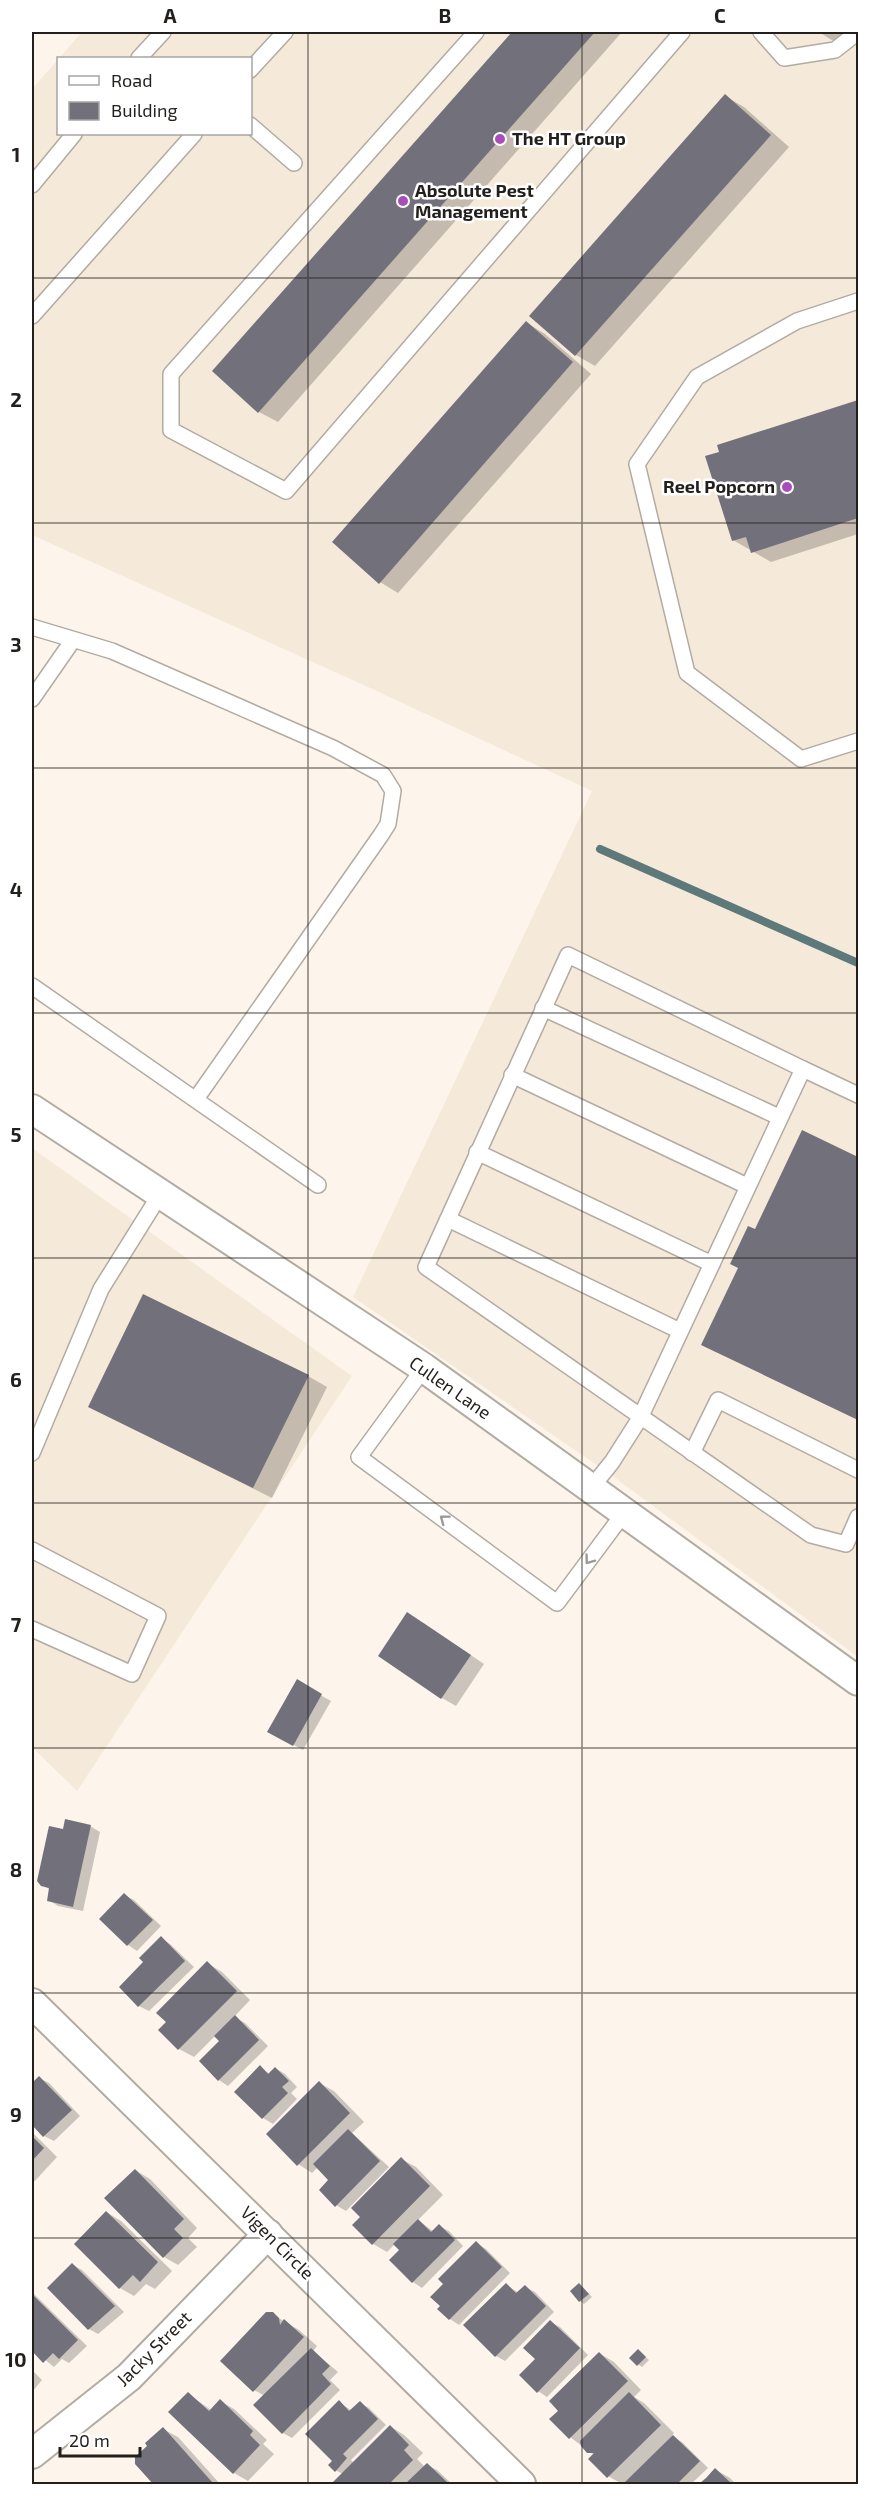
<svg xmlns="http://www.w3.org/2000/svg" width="890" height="2516" viewBox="0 0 890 2516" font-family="'Exo 2',sans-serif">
<rect width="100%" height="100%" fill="#fdf5eb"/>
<!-- built -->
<g fill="#f5e9d9" fill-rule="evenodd">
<path d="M82,32H858V1657L611,1475L353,1297L592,791L368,687L32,535V89ZM58,58H250V134H58Z"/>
<polygon points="32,1148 352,1376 77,1791 32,1747"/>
</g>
<!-- shadow -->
<g fill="#0003">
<polygon points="514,32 622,32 278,422 259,412 214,371"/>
<polygon points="819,32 858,32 838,44"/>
<polygon points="725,96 744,107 789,147 595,366 576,355 531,315"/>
<polygon points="527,323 545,334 591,374 398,593 380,582"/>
<polygon points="858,402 858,534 771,562 733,540 719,446"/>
<polygon points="803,1132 858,1158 858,1420 703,1345"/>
<polygon points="308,1376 327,1387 272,1498 90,1407"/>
<polygon points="422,1622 484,1664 456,1706 442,1698"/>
<polygon points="297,1682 331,1701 303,1750 269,1731"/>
<polygon points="90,1826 100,1832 83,1911 58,1906 49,1900 51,1890 42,1885 64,1830"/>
<polygon points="124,1895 134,1900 161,1926 137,1951 128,1945 101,1919"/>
<polygon points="161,1938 170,1944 194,1967 149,2011 139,2006 121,1987 145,1962"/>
<polygon points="207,1963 222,1972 250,2000 234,2017 245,2023 268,2046 228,2086 219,2080 201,2062 221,2041 215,2036 194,2057 179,2049 160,2030 168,2022"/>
<polygon points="260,2067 270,2074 275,2068 285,2074 297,2087 291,2093 297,2099 273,2124 263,2118 236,2091"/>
<polygon points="39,2078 49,2083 80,2116 54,2141 44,2136 32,2123 32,2085"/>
<polygon points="319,2083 334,2091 364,2122 352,2133 389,2167 346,2211 336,2205 331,2180 318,2167 312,2173 298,2164"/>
<polygon points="32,2132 57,2157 32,2184"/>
<polygon points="401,2159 416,2167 443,2195 418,2220 434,2232 439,2226 449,2231 463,2246 422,2288 413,2282 391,2260 401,2250 395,2244 387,2252 373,2244 363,2217"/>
<polygon points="135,2170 150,2179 197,2228 188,2238 197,2247 178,2265 164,2257"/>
<polygon points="106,2212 121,2221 172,2271 155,2289 146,2284 134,2296 120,2288"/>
<polygon points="476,2243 486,2249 510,2273 459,2325 450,2319 445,2284"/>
<polygon points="73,2265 82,2270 124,2312 98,2334 89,2329"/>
<polygon points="506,2285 519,2293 525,2287 535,2292 554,2312 505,2361 496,2356"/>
<polygon points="580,2285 592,2297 584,2304 580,2301"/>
<polygon points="32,2292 87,2346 69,2363 62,2359 54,2367 32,2349"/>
<polygon points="272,2314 299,2330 317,2346 313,2351 338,2372 330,2380 340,2390 292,2438 283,2433 265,2396 254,2390"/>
<polygon points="550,2322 560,2327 588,2355 547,2397 538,2391 537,2359"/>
<polygon points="639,2351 649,2360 642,2367 638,2364"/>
<polygon points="599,2353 614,2362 641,2390 634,2397 644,2403 674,2433 672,2436 682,2442 708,2468 691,2484 622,2484 608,2476 594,2455 570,2437 561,2411"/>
<polygon points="32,2370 42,2380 32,2392"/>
<polygon points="188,2394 211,2410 220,2401 234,2409 267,2440 263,2444 274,2454 248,2481 234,2473"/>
<polygon points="339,2402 352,2411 360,2403 369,2408 386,2425 351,2460 354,2463 390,2426 404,2435 423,2453 417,2459 425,2467 427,2465 437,2470 452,2484 333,2484 343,2474 335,2470 334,2461"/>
<polygon points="163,2429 178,2437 220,2484 155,2484 136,2463"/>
<polygon points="716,2470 730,2478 736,2484 701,2484"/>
</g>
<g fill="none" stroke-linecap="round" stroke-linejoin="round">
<!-- stream -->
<polyline stroke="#5e7979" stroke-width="8" points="600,849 858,963"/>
</g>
<!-- building -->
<g fill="#72717b">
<polygon points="512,32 595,32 258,413 212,371"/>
<polygon points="725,94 771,135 575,356 529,316"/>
<polygon points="526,321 573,362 379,584 332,542"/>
<polygon points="858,400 858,518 751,553 746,537 732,541 705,456 719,452 717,445"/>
<polygon points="802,1130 858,1157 858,1420 701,1345 738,1268 730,1264 748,1226 755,1229"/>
<polygon points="143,1294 309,1375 253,1488 88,1407"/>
<polygon points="407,1612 471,1655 441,1699 378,1656"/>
<polygon points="297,1679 322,1694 293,1746 267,1732"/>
<polygon points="65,1819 91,1825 73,1907 47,1901 49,1888 41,1886 37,1881 49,1826 63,1829"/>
<polygon points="124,1893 153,1920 127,1946 99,1919"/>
<polygon points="161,1936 185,1961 138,2007 119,1987 143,1962 139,1958"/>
<polygon points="207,1961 237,1991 178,2050 158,2030 166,2022 156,2013"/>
<polygon points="235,2015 259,2040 218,2081 199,2061 219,2041 214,2036"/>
<polygon points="260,2065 268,2074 275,2067 289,2081 282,2087 288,2093 262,2119 234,2092"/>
<polygon points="39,2076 72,2110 43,2137 32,2125 32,2083"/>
<polygon points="319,2081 350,2113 297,2166 266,2134"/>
<polygon points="348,2129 380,2161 335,2207 319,2190 328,2180 313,2164"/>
<polygon points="32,2136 44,2148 32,2161"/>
<polygon points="401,2157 430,2186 372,2245 352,2225 360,2217 351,2208"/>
<polygon points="135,2169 184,2219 174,2229 183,2238 163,2258 104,2198"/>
<polygon points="106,2211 158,2262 140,2282 133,2275 119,2289 74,2244"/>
<polygon points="418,2219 431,2232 439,2224 455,2240 412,2283 389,2260 399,2250 393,2244"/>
<polygon points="476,2241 502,2267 449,2320 437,2309 440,2306 430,2297 443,2284 438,2279"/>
<polygon points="72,2263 115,2306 88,2330 47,2288"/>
<polygon points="506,2283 516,2293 525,2285 546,2306 495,2357 463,2325"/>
<polygon points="579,2283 589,2294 579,2302 570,2291"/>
<polygon points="32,2294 78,2340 59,2359 53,2353 43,2363 32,2351"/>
<polygon points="266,2312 273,2312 279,2318 280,2325 284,2319 304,2337 253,2392 220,2361"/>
<polygon points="550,2320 580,2348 537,2393 519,2375 535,2359 523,2348"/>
<polygon points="311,2348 330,2366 322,2374 331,2384 282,2434 253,2405"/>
<polygon points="638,2349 646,2357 637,2366 629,2358"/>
<polygon points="599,2352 628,2381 569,2439 549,2419 558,2411 549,2401"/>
<polygon points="188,2392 209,2411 220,2399 253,2431 250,2435 260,2445 233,2474 168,2412"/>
<polygon points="629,2392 661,2425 607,2478 588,2459 594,2453 587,2453 581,2446 580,2441"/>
<polygon points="339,2400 349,2411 360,2401 378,2419 343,2454 347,2458 335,2472 328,2465 332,2461 305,2434"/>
<polygon points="390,2425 409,2445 404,2450 413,2460 389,2484 331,2484"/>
<polygon points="163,2427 212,2482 209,2484 153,2484 135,2464 135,2457 147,2446 145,2443"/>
<polygon points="673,2435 700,2461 677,2484 623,2484"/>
<polygon points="427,2463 447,2482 444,2484 405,2484"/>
<polygon points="715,2468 732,2484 699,2484 706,2478"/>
</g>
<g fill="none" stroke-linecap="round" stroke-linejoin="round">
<!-- service casing -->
<g stroke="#b2aba2" stroke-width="18">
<g id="service">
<polyline points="476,32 171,374 171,430 286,491 682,32"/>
<polyline points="761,32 784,58 835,50 858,32"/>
<polyline points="139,58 163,32"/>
<polyline points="250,70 285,32"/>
<polyline points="250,125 294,163"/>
<polyline points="32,185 74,134"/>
<polyline points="858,301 797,321 697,377 637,464 687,673 801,759 858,741"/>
<polyline points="32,316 194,134"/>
<polyline points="32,627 112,651 333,748 383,775 393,791 388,824 381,835 196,1099"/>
<polyline points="32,699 73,640"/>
<polyline points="32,986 318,1185"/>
<polyline points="543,1008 779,1117"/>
<polyline points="803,1069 858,1095"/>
<polyline points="512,1075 747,1186"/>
<polyline points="477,1152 712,1264"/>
<polyline points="448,1219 680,1331"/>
<polyline points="424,1368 359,1457 557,1603 624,1513"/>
<polyline points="32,1453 101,1289 161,1193"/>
<polyline points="692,1453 718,1400 858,1470"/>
<polyline points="591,1488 612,1462 640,1418 803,1069 568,955 426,1267 811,1535 846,1544 858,1517"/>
<polyline points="32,1550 158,1616 132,1674 32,1629"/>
</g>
</g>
<!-- minor casing -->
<g stroke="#b2aba2" stroke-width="32">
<g id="minor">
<polyline points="32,1109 424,1368 858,1681"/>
<polyline points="32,2003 521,2484"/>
<polyline points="32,2454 129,2377 268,2234"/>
</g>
</g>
<!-- service -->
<use href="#service" stroke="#fff" stroke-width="15"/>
<!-- minor -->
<use href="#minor" stroke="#fff" stroke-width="28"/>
</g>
<!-- one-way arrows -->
<defs><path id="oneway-chevron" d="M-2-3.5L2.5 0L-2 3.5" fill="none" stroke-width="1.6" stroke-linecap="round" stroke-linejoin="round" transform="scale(1.5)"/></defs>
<g stroke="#9c9a99">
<use href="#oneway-chevron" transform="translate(444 1519) rotate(-143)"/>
<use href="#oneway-chevron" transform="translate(589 1560) rotate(126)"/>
</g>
<!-- grid -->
<path fill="none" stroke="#221f1c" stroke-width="1.5" stroke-opacity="0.55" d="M308,32V2484M582,32V2484M32,278H858M32,523H858M32,768H858M32,1013H858M32,1258H858M32,1503H858M32,1748H858M32,1993H858M32,2238H858"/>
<!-- markers -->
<g fill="#a84eba" stroke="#fff" stroke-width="2">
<circle cx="500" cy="139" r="6"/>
<circle cx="403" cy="201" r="6"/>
<circle cx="787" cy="487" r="6"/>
</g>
<g text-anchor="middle" stroke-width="5" stroke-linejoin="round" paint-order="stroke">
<!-- poi labels -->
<g font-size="18" font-weight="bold" fill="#221f1c" stroke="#fff" text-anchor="start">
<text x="512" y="145">The HT Group</text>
<text x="415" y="197">Absolute Pest<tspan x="415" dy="21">Management</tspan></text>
<text x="775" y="493" text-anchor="end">Reel Popcorn</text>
</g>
<!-- street labels -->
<g font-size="18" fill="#221f1c" stroke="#fff">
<text transform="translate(450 1388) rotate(35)" y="6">Cullen Lane</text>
<text transform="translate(277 2243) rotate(45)" y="6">Vigen Circle</text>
<text transform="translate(154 2349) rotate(-45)" y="6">Jacky Street</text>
</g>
</g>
<!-- border -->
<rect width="890" height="2516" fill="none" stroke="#ffffff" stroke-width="66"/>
<!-- legend -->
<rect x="57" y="57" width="195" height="78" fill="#ffffff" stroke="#a7a5a4" stroke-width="1.5"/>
<rect x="69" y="76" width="30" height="9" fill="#ffffff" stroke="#a7a5a4" stroke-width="1.5"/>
<text x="111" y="87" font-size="18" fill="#221f1c">Road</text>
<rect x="69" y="102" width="30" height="18" fill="#72717b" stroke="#a7a5a4" stroke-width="1.5"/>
<text x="111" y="117" font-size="18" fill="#221f1c">Building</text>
<!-- scale -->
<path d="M60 2447v9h80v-9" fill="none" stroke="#221f1c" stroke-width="3"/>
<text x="69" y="2447" font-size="18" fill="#221f1c" stroke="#ffffff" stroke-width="4.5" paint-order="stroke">20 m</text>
<rect x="33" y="33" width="824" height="2450" fill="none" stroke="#221f1c" stroke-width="2"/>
<g font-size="20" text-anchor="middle" font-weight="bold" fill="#221f1c">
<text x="170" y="23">A</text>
<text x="445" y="23">B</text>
<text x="720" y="23">C</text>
<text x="16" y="162">1</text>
<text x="16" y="407">2</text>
<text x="16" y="652">3</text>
<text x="16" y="897">4</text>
<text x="16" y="1142">5</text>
<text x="16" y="1387">6</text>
<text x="16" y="1632">7</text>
<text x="16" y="1877">8</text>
<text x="16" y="2122">9</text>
<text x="16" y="2367">10</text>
</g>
</svg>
